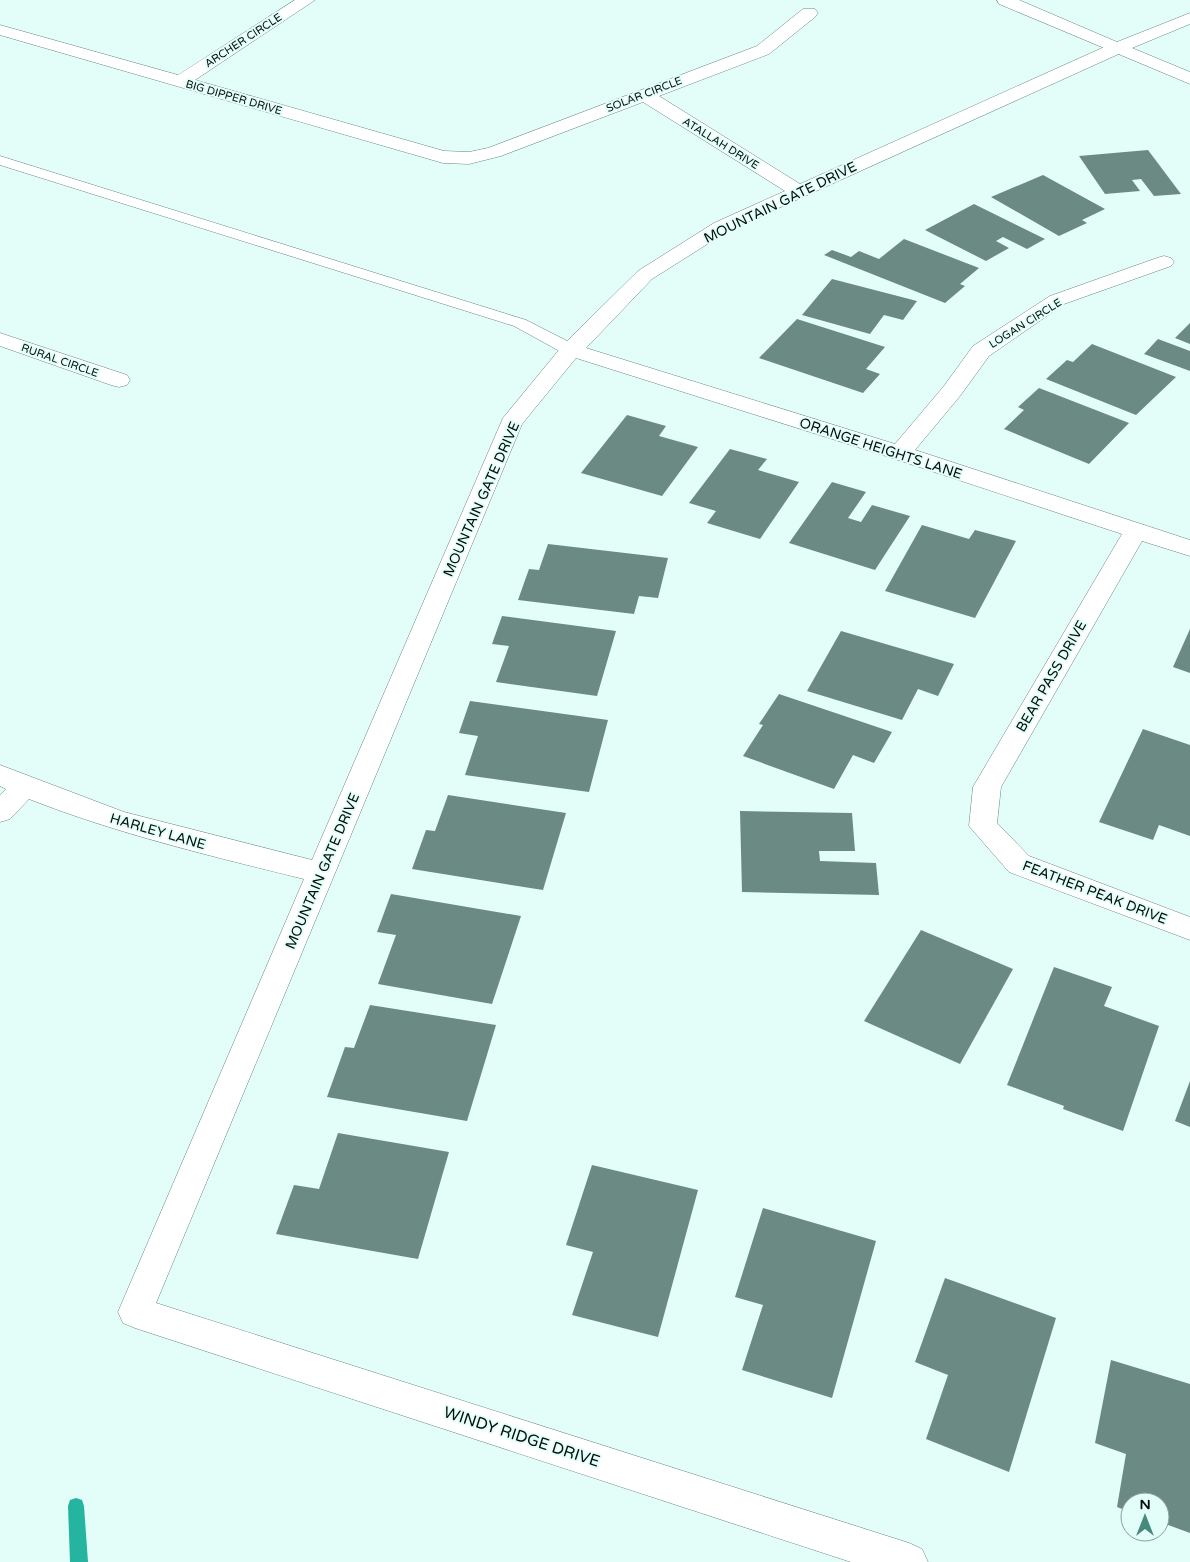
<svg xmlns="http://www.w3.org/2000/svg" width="1190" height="1562" viewBox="0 0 1190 1562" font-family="'Varela Round',sans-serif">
<rect width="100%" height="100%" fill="#e3fef8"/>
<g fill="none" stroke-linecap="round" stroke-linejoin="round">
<!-- stream -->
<polygon fill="#25b49f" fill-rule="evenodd" points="76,1498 82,1500 84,1506 88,1562 70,1562 68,1506 70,1500"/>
</g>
<!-- building -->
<g fill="#6b8a83">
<polygon points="1148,150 1181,194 1154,196 1141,179 1132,180 1140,191 1105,194 1079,156"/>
<polygon points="1043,175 1105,209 1082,220 1087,223 1059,236 991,197"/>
<polygon points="974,204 1045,239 1027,249 1003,237 996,241 1009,248 986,261 925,230"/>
<polygon points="904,239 979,268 960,284 965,286 945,303 824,255 832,250 851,257 859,251 879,259"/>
<polygon points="832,279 917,301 903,320 884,315 870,334 802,315"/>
<polygon points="797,319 885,347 866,369 880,374 863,393 759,358"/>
<polygon points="1190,323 1190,344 1175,338"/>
<polygon points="1158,339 1190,351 1190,371 1144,354"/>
<polygon points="1092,344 1176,377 1136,415 1046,379 1067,360 1073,362"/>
<polygon points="1039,388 1129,423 1089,464 1004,429 1024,410 1018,407"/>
<polygon points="627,415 666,426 659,436 698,447 662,496 581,473"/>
<polygon points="730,449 767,459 758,470 799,482 760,539 707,523 716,511 689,503"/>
<polygon points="832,482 866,492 848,518 861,522 872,505 910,516 875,570 789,543"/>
<polygon points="922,525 969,539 975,530 1016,541 975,618 885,591"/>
<polygon points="548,544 668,558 658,598 639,596 634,614 518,600 529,569 539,570"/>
<polygon points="502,616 616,631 597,696 496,682 509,646 492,644"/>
<polygon points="1190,629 1190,673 1173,667"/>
<polygon points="841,631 954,664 938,696 918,689 902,720 807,691"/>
<polygon points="779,694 892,732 874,763 853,755 834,789 743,756 763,725 759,724"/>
<polygon points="470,701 608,720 589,792 465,775 478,736 459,733"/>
<polygon points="1143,729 1190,745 1190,836 1159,825 1153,840 1099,822"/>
<polygon points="448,795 566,813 543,890 412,869 426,830 435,831"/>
<polygon points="740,811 852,813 855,851 819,851 820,861 876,863 879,895 742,892"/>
<polygon points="391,894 521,916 492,1004 378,984 396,935 377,932"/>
<polygon points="921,930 1013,969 960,1064 864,1021"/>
<polygon points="1054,967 1112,987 1104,1006 1159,1026 1123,1131 1063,1109 1064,1106 1007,1085"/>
<polygon points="370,1005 496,1025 467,1121 327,1097 345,1047 354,1048"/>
<polygon points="1190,1081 1190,1127 1175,1121"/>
<polygon points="338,1133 449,1152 418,1259 276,1234 294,1185 319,1189"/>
<polygon points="592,1165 698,1190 658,1337 572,1315 593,1252 566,1245"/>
<polygon points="763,1208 876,1241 832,1398 742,1370 763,1305 735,1297"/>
<polygon points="945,1278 1056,1318 1009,1472 926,1439 948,1375 915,1362"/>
<polygon points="1111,1360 1190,1384 1190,1533 1160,1522 1160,1502 1130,1502 1130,1512 1117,1507 1126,1454 1095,1443"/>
</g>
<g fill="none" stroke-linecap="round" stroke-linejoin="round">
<!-- service casing -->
<g stroke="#67867f" stroke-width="1">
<polygon id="service" points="0,156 526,320 577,346 579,350 577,354 565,354 514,326 0,165"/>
</g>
<!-- minor casing -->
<g stroke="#67867f" stroke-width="1">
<g id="minor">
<path d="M295,0H315L195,80L444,151L469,152L488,148L757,46L803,9H815L818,13L815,17L769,54L659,96L800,184L1111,44H1123L1126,48L1123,52L728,231L652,279L586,348L895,444L944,386L973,346L1050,296L1157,258L1164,256L1171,258L1174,262L1171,266L1064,304L989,356L960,396L915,450L1190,540V556L1142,541L1001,787L997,823L1029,856L1190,917V940L1009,872L969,826L973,787L1122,534L892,458L576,358L522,424L156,1303L909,1543L922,1549L928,1562H851L135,1328L123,1323L118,1312L304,879C211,856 118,834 29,799L10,819L0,822V795L6,789L0,786V765L124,812L312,860L503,418L563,345L638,271L714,223L785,191L643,102L501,156L469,164L443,163L0,35V25L178,75Z"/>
<polygon points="0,333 127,375 130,380 127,385 119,387 111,385 0,346"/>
</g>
</g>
<!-- secondary casing -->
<g stroke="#67867f" stroke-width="1">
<polygon id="secondary" points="997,0 1019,0 1117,42 1190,13 1190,24 1132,48 1190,72 1190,84 999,4"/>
</g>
<!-- service -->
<use href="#service" fill="#fff" fill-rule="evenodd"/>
<!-- minor -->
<use href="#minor" fill="#fff" fill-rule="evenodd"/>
<!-- secondary -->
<use href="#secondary" fill="#fff" fill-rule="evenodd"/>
</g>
<g text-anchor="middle" stroke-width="4" stroke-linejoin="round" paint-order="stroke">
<!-- far-street labels -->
<g font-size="11" fill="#040e0c" stroke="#e3fef8">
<text transform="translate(243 40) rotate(-33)" y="4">ARCHER CIRCLE</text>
<text transform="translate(644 94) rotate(-21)" y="4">SOLAR CIRCLE</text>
<text transform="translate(234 97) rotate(16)" y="4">BIG DIPPER DRIVE</text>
<text transform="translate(721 143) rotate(32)" y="4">ATALLAH DRIVE</text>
<text transform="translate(1025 323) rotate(-32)" y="4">LOGAN CIRCLE</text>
<text transform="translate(60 360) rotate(19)" y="4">RURAL CIRCLE</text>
</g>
<!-- street labels -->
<g font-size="14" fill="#040e0c" stroke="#e3fef8">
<text transform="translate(780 202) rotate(-26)" y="5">MOUNTAIN GATE DRIVE</text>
<text transform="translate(881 448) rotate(18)" y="5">ORANGE HEIGHTS LANE</text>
<text transform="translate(481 499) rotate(-66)" y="5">MOUNTAIN GATE DRIVE</text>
<text transform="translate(1051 676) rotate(-60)" y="5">BEAR PASS DRIVE</text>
<text transform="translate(158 831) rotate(16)" y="5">HARLEY LANE</text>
<text transform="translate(322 871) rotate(-67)" y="5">MOUNTAIN GATE DRIVE</text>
<text transform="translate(1095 892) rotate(21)" y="5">FEATHER PEAK DRIVE</text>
</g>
<!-- near-street labels -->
<g font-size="16" fill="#040e0c" stroke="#e3fef8">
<text transform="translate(522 1436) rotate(18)" y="6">WINDY RIDGE DRIVE</text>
</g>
</g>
<!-- north arrow -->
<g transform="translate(1145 1517)"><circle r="24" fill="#e3fef8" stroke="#8a9e9a"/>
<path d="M0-4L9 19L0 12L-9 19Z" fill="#478a7d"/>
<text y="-8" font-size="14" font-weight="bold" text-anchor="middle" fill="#040e0c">N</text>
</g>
</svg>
